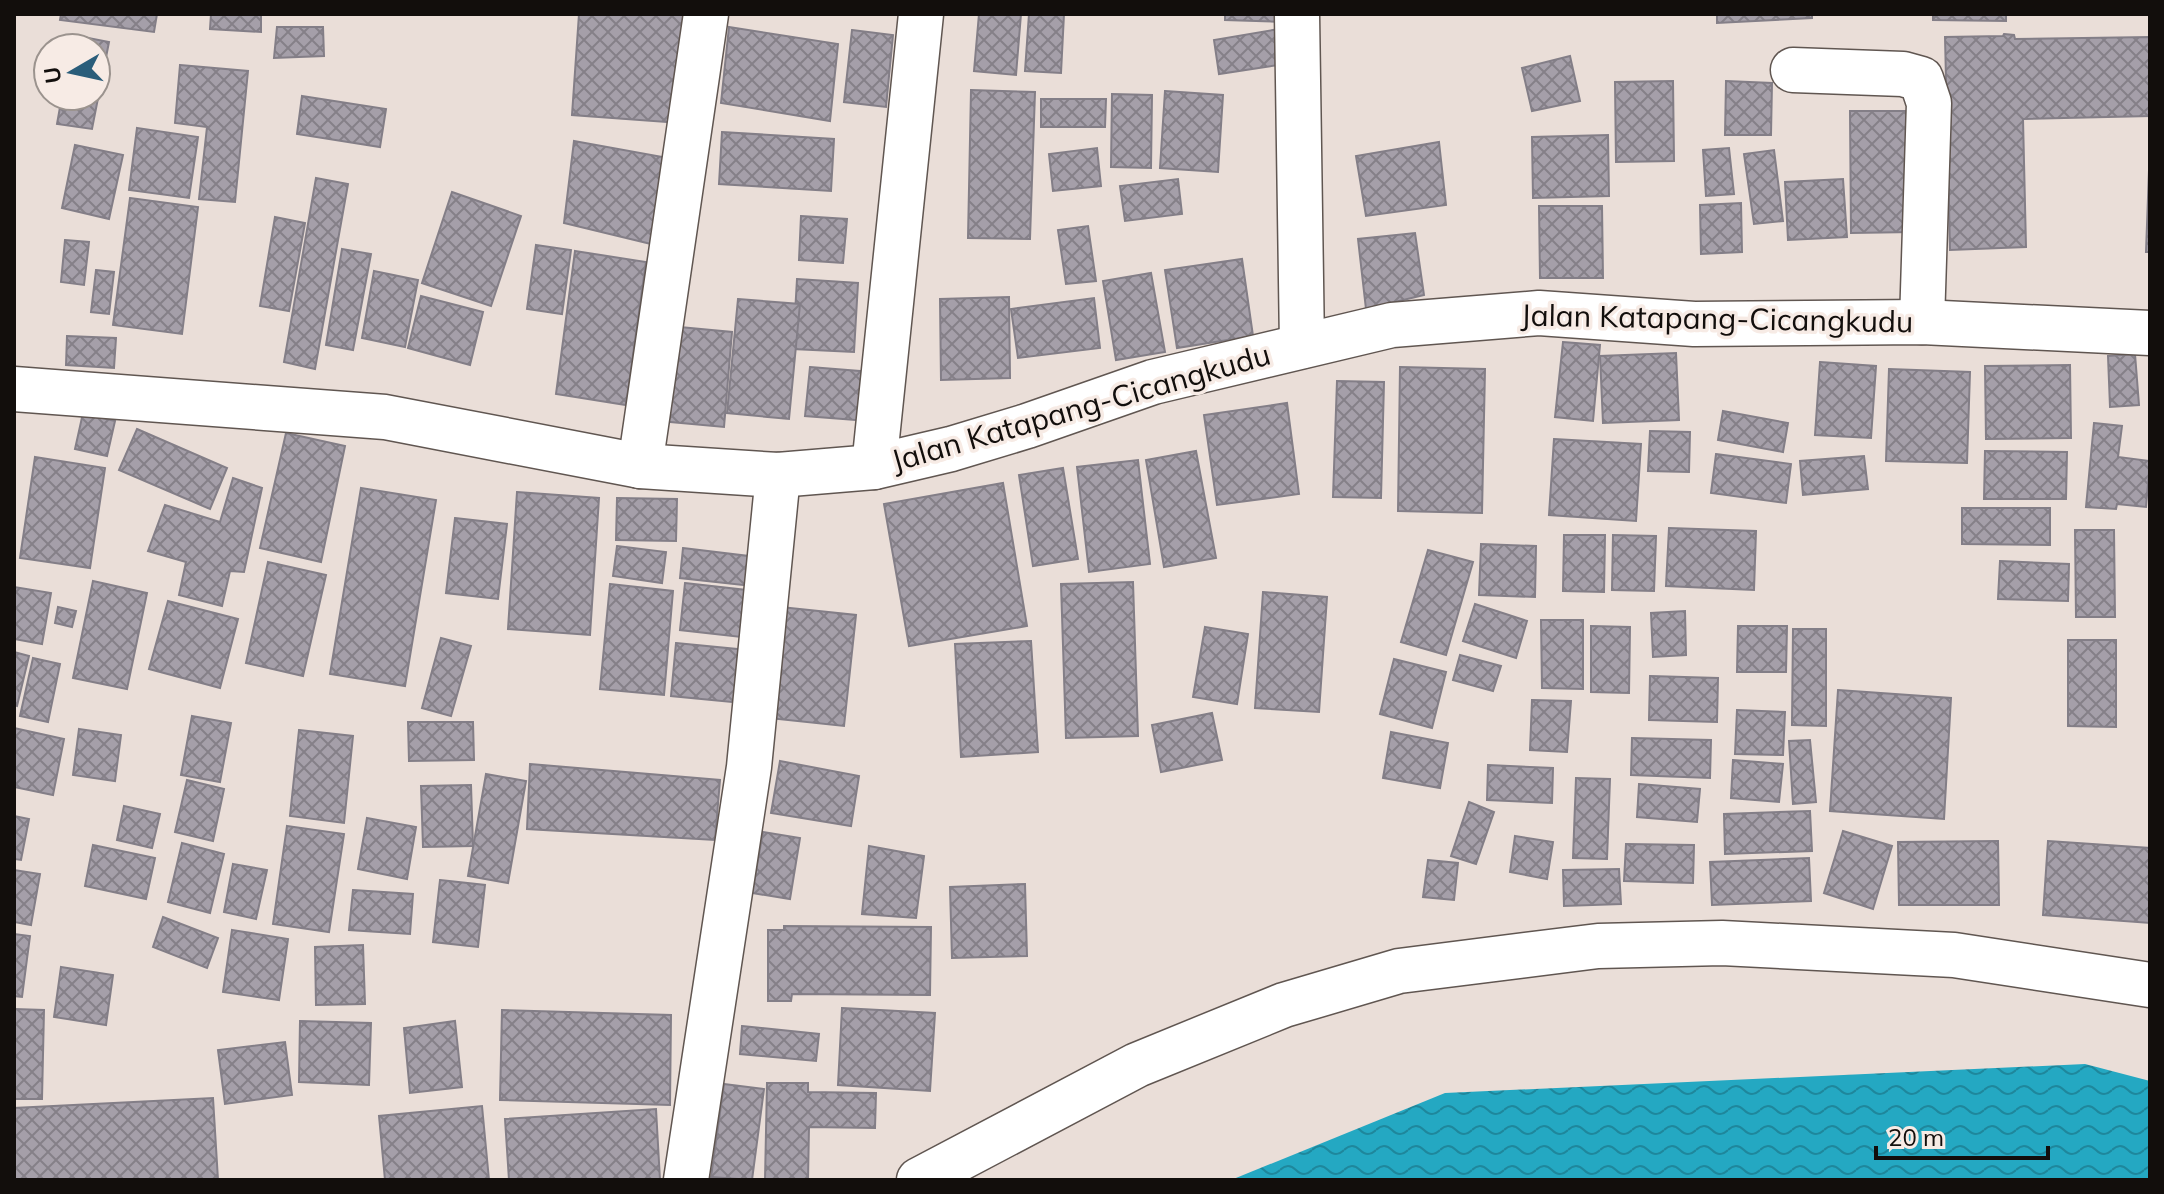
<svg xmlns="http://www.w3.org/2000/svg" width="2164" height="1194" viewBox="0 0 2164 1194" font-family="Mulish,sans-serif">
<defs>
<pattern id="water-waves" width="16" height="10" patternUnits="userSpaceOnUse" patternTransform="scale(2)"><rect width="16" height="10" fill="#24a8c2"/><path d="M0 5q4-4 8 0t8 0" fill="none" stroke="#1e879c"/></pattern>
<pattern id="building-cross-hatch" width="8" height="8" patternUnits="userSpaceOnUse" patternTransform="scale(2)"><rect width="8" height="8" fill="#a59fa9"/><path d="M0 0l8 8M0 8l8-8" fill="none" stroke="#858088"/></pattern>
</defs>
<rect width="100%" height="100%" fill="#eaded8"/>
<!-- water -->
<polygon fill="url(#water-waves)" points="2085,1064 2150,1081 2150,1180 1231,1180 1445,1093"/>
<!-- building -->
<g fill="url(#building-cross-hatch)" stroke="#837e87" stroke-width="2">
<polygon points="61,14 157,14 154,32 60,20"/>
<polygon points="211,14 261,14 261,32 210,29"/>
<polygon points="579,14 687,15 680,123 572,115"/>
<polygon points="979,14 1021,14 1016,75 974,71"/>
<polygon points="1029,14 1064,14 1061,73 1025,71"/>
<polygon points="1225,14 1283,14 1283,22 1225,20"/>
<polygon points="1717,14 1812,14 1812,18 1717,23"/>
<polygon points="1933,14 2006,14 2006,21 1933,20"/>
<polygon points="277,27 323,27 324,56 274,58"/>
<polygon points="729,27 838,44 830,121 721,103"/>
<polygon points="1279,29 1285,64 1219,74 1214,40"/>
<polygon points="852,30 893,35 886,107 844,102"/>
<polygon points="2004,34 2014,35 2015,39 2150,37 2150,116 2023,119 2026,247 1950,250 1945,37 2003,36"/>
<polygon points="73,35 109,42 92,129 57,124 62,96 96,96 96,48 71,48"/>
<polygon points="1570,56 1580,101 1532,111 1522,68"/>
<polygon points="180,65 248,71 235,202 199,199 207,127 175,123"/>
<polygon points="1673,81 1674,161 1616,162 1615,82"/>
<polygon points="1726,81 1772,83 1771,135 1725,135"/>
<polygon points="971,90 1035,92 1030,239 968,238"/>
<polygon points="1165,91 1223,95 1218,172 1160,168"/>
<polygon points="1112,94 1152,95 1151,168 1111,167"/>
<polygon points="302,96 386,109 380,147 297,134"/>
<polygon points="1041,99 1106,99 1105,127 1041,127"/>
<polygon points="1850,111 1911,111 1913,232 1851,233"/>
<polygon points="137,128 198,137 189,198 129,190"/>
<polygon points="722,132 834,139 831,191 719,184"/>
<polygon points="1608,135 1609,196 1533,198 1532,137"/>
<polygon points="574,141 668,158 651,244 564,223"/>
<polygon points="1439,142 1446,205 1366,216 1356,156"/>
<polygon points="2150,143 2150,252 2146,252"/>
<polygon points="75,145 123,155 109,219 62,208"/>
<polygon points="1097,148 1101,186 1053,191 1049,154"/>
<polygon points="1729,148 1734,194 1706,196 1703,150"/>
<polygon points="1774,150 1783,221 1754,224 1744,154"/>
<polygon points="316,178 348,184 315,369 284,362"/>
<polygon points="1178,179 1182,214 1125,221 1120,186"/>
<polygon points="1843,179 1847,237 1788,240 1785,182"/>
<polygon points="452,192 521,216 491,306 422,283"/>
<polygon points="130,198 198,207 182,334 113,325"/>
<polygon points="1741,203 1742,252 1701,254 1700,205"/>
<polygon points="1539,206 1602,206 1603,278 1540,278"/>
<polygon points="801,216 847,219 843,263 799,260"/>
<polygon points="275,217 305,223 289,311 260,306"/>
<polygon points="1088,226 1096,281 1066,284 1058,230"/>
<polygon points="1415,233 1424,295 1366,309 1358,239"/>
<polygon points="65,240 89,242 84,285 61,282"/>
<polygon points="536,245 571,250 562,314 527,309"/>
<polygon points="342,249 371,254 353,350 326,345"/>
<polygon points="575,251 646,262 626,405 556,394"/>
<polygon points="1242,259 1253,336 1177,348 1165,270"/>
<polygon points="96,270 114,272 109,314 91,312"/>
<polygon points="374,271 418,280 405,347 362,338"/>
<polygon points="1151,273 1165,352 1116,360 1103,281"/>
<polygon points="797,279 858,283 854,352 793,349"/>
<polygon points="421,296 483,312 470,365 408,348"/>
<polygon points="1009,297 1010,378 941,380 940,299"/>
<polygon points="1094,298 1100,348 1018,358 1011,309"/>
<polygon points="738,299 800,304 789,419 727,413"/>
<polygon points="669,326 732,332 724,427 660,421"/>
<polygon points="67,336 116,338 114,368 66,365"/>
<polygon points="1563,342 1600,345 1593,421 1555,417"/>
<polygon points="1676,353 1679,420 1603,423 1600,356"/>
<polygon points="2135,354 2139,405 2110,407 2108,356"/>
<polygon points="1820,362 1876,366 1871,438 1815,435"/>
<polygon points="2070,365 2071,438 1986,439 1985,366"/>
<polygon points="810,367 872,372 868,421 805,416"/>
<polygon points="1400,367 1485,369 1482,513 1398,511"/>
<polygon points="1889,369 1970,372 1967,463 1886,461"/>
<polygon points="1337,381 1384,382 1381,498 1333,497"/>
<polygon points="1287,403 1299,494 1217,505 1204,415"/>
<polygon points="1723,411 1788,423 1783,452 1718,440"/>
<polygon points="83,413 115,421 107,456 75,449"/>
<polygon points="2094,423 2122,426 2118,457 2150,461 2146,507 2117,504 2116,509 2086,507"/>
<polygon points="137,429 227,468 210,509 119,470"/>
<polygon points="1650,431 1690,432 1689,472 1648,471"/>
<polygon points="286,433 345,446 321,562 260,548"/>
<polygon points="1554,439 1641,444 1636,521 1549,515"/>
<polygon points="1196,451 1216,558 1164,567 1146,460"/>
<polygon points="1985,451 2067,452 2066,499 1984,499"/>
<polygon points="1716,454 1791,464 1786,503 1711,493"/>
<polygon points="1864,456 1868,489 1803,495 1800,461"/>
<polygon points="35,457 105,468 90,568 20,558"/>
<polygon points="1138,460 1150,564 1089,572 1077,467"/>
<polygon points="1063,468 1078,559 1033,566 1019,475"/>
<polygon points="233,478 262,488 244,572 230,571 222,606 179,595 186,562 148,551 165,505 220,522"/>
<polygon points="1003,483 1027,626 909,646 884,504"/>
<polygon points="361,488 436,500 405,686 330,674"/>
<polygon points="517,492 599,498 590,635 508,629"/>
<polygon points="617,498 677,499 676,541 616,540"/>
<polygon points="1962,508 2050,508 2050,545 1962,544"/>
<polygon points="455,518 507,524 498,599 446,593"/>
<polygon points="1669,528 1756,531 1754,590 1666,586"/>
<polygon points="2075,530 2114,530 2115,617 2076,617"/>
<polygon points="1564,535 1605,535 1604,592 1563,591"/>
<polygon points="1613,535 1656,536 1654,591 1612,590"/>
<polygon points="1481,544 1536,546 1535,597 1479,595"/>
<polygon points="617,546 666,552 662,583 613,576"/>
<polygon points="683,548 765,558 761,587 680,578"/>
<polygon points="1428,550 1473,562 1446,655 1401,642"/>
<polygon points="2000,561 2069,564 2068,601 1998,599"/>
<polygon points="268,562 326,575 303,676 246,663"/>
<polygon points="93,581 147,593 127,689 73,678"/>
<polygon points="1133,582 1138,736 1066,738 1061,584"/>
<polygon points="685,583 755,591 750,638 680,630"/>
<polygon points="610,584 673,591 664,695 600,689"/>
<polygon points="14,587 51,593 42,644 14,639"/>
<polygon points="1263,592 1327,597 1319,712 1255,708"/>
<polygon points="168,601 238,619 220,688 149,669"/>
<polygon points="1475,604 1527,621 1516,658 1463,641"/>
<polygon points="771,606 856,615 844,726 759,717"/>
<polygon points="58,607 76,611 72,627 55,623"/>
<polygon points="1685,611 1686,655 1653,657 1651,613"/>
<polygon points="1541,620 1583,620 1583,689 1542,688"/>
<polygon points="1591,626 1630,627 1629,693 1591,692"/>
<polygon points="1738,626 1787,626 1786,672 1737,672"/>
<polygon points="1205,627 1248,634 1237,704 1193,697"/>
<polygon points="1793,629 1826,629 1826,726 1792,725"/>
<polygon points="441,638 471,646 451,716 422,708"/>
<polygon points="2068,640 2116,640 2116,727 2068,726"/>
<polygon points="1031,641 1038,752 961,757 955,644"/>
<polygon points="676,643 747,650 742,703 671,696"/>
<polygon points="14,652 29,656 17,706 14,705"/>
<polygon points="1460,655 1501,666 1493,691 1453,680"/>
<polygon points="33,658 60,664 48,722 20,716"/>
<polygon points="1394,659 1446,672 1432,728 1380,714"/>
<polygon points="1650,676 1718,678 1717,722 1649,720"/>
<polygon points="1838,690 1951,698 1944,819 1830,811"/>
<polygon points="1532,700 1571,701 1567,752 1530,750"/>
<polygon points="1737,710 1785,712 1783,755 1735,754"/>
<polygon points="1212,713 1222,760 1161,772 1152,725"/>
<polygon points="192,716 231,723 220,782 181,775"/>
<polygon points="408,722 473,722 474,760 409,761"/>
<polygon points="14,728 64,739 53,795 14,787"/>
<polygon points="79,729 121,735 115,781 73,775"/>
<polygon points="299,730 353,736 344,823 290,816"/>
<polygon points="1391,732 1448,743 1440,788 1383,778"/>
<polygon points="1632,738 1711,740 1710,778 1631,775"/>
<polygon points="1810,740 1816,802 1793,804 1789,741"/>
<polygon points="1733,760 1783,764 1779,802 1731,798"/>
<polygon points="780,761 859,776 851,826 771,813"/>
<polygon points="530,764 720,780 715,840 527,829"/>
<polygon points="1488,765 1553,768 1552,803 1487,800"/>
<polygon points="486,774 526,781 508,883 468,876"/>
<polygon points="1576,778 1610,779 1607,859 1573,858"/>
<polygon points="187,780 224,789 213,841 175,832"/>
<polygon points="1639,784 1700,789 1697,822 1637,817"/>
<polygon points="471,785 473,846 423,847 421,786"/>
<polygon points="1469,802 1494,812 1476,864 1451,856"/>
<polygon points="124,806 160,814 152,848 117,840"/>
<polygon points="1810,811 1812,851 1725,854 1724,814"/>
<polygon points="14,816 29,819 21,860 14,859"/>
<polygon points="367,818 416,827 407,879 358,869"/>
<polygon points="287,826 344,834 329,932 273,924"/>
<polygon points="1843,831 1892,846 1873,909 1824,893"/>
<polygon points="763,832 800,838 790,899 752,893"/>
<polygon points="1515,836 1553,842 1547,879 1510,872"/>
<polygon points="1998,841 1999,905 1899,905 1898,842"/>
<polygon points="2048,841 2150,848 2150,923 2043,915"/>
<polygon points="182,843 224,854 210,913 168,902"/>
<polygon points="1626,844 1694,845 1693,883 1624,881"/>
<polygon points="93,845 155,858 146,899 85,886"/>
<polygon points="869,846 924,856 916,918 862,914"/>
<polygon points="1809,858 1811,901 1712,905 1710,862"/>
<polygon points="1428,860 1458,863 1454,900 1423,897"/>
<polygon points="233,864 267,870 256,919 224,912"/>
<polygon points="1619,869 1621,904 1564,906 1563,870"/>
<polygon points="14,870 40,874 31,925 14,922"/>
<polygon points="440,880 485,885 478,947 433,942"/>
<polygon points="1025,884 1027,956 952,958 950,887"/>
<polygon points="353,890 413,894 410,934 349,930"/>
<polygon points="163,917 218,938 207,968 153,947"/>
<polygon points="784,926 931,927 930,995 792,994 791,1001 768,1001 768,930 784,930"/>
<polygon points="232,930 288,939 279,1000 223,992"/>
<polygon points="14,934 30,936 22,997 14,996"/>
<polygon points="363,945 365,1004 316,1005 315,947"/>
<polygon points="61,967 113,975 106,1025 54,1017"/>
<polygon points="842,1008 935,1013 930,1091 838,1085"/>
<polygon points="14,1009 44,1010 42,1099 14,1099"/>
<polygon points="502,1010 671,1015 670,1105 500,1100"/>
<polygon points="300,1021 371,1023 369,1085 299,1082"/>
<polygon points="455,1021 462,1087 410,1093 404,1028"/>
<polygon points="742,1026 819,1034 816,1061 740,1054"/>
<polygon points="285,1042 292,1095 225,1104 218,1050"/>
<polygon points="767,1083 808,1083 808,1092 876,1093 875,1128 809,1127 808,1180 765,1180"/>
<polygon points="724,1084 764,1089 752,1180 711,1177"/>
<polygon points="213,1098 218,1180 14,1180 14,1108"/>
<polygon points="482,1106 489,1180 385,1180 379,1116"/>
<polygon points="656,1109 660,1180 509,1180 505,1119"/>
</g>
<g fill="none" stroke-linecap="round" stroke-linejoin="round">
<!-- minor casing -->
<g stroke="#605651" stroke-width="47">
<g id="minor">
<polyline points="1297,14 1302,346"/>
<polyline points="1793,70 1903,74 1921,79 1929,103 1922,322"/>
<polyline points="14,389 385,417 640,466 778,475 874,467 951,449 1027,426 1153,382 1392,325 1539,313 1694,324 1922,322 2150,333"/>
<polyline points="640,466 706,14"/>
<polyline points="874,467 921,14"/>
<polyline points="686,1180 749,767 778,475"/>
<polyline points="919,1180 1137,1065 1284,1005 1399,971 1598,946 1722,943 1954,955 2150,985"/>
</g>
</g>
<!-- minor -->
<use href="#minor" stroke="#fff" stroke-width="44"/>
</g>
<g text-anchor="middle" stroke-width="7" stroke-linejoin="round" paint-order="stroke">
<!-- street labels -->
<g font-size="30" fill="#120e0c" stroke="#f7ebe5">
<text transform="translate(1717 319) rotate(1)" y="10">Jalan Katapang-Cicangkudu</text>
<text transform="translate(1081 408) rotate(-16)" y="10">Jalan Katapang-Cicangkudu</text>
</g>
</g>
<!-- border -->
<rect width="2164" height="1194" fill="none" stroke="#120e0c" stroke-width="32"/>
<!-- north arrow -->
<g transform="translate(72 72) rotate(261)"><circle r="38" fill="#f7ebe5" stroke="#9b938e" stroke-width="2"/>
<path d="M0-6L14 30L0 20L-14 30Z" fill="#2a5d7a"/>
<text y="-12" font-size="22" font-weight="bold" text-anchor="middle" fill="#120e0c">U</text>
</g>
<!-- scale -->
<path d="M1876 1146v12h172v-12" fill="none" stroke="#120e0c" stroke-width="4"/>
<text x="1888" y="1146" font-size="24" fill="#120e0c" stroke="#f7ebe5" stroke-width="6" paint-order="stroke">20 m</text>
</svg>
